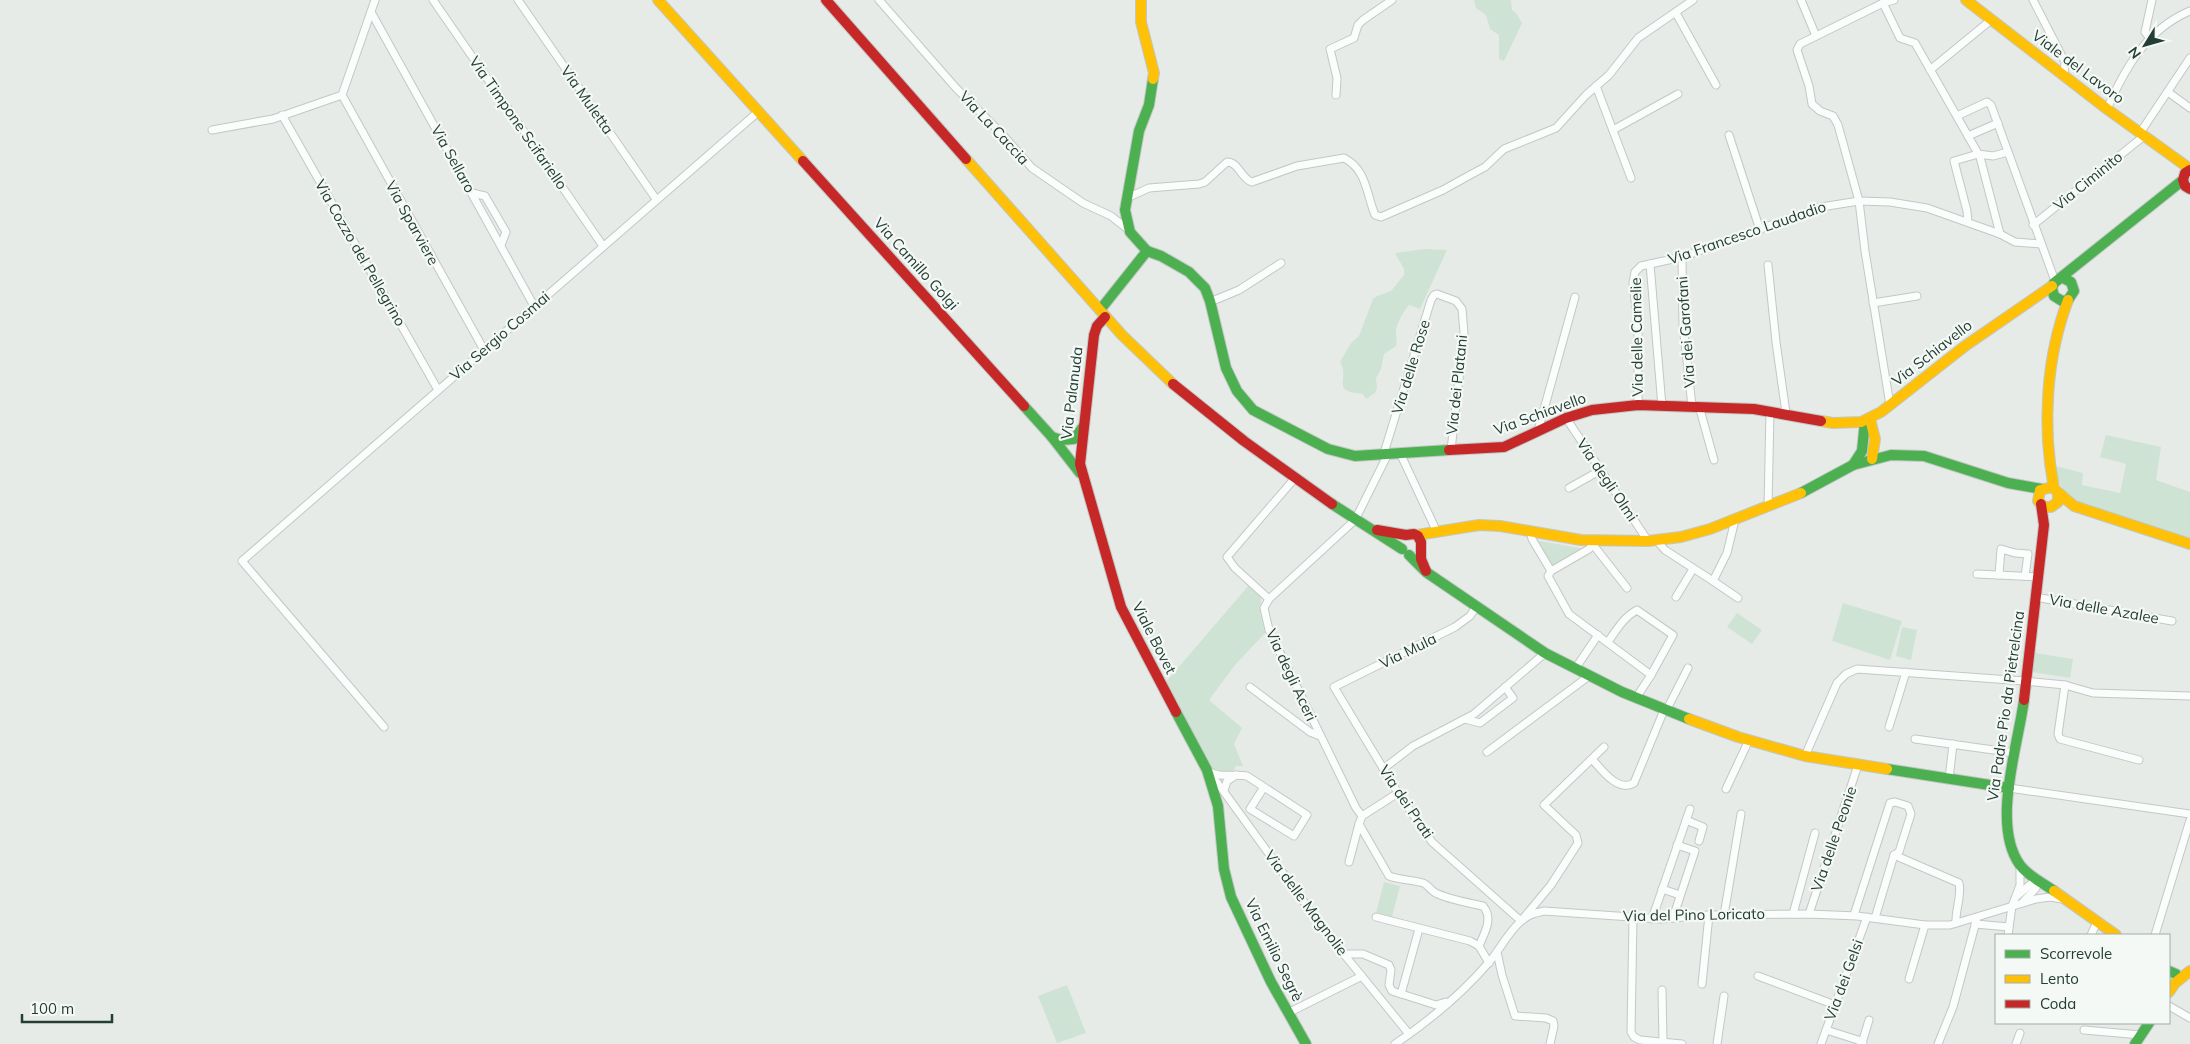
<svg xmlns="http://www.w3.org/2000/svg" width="2190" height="1044" viewBox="0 0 2190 1044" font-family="Mulish,sans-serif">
<rect width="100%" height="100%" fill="#e6ebe8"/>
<!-- green -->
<g fill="#cfe3d4">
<polygon points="1474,0 1511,0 1512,10 1516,13 1522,23 1504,61 1499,59 1499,35 1490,29 1486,15 1476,8"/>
<path d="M1425,249L1447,250L1420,309L1409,305C1404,311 1398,321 1396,329C1395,335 1398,339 1396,346L1384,354L1381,369L1376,378L1377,388L1375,393L1366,399L1363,394C1357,393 1350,393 1346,390C1338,385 1348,374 1340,362L1351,343L1359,336L1373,299L1377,296L1391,291L1404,275V269L1395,253Z"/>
<path d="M2106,435L2161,447L2156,480L2190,492V539L2079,502C2063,494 2057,483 2056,466L2083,473L2082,485L2120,493L2126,464L2100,457Z"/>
<polygon points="1535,540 1585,549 1552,566"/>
<polygon points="1250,584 1261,597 1260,612 1265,633 1235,665 1209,700 1242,728 1234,744 1243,766 1236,766 1233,772 1212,770 1165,683"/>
<polygon points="1843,603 1902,621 1890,660 1832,641"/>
<polygon points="1737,613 1762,630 1752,644 1727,627"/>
<polygon points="1902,627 1917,630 1911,660 1896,656"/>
<polygon points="2035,653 2073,659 2070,678 2032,672"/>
<polygon points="1384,882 1400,886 1392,917 1376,913"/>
<polygon points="1067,985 1086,1033 1057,1043 1038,996"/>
</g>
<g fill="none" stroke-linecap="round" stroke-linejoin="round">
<!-- street casing -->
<g stroke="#c3c8c5" stroke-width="9">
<g id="street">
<polyline points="433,0 603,246"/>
<polyline points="518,0 656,199"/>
<polyline points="879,0 956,88 1002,134 1032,168 1083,203 1111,216 1130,231"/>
<polyline points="1801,0 1816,36"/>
<polyline points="2033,0 2065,62 2064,75"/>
<polyline points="1883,3 1900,38 1915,43 1980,157 2000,234"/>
<polyline points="371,12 534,306"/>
<polyline points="1676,13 1716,85"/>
<polyline points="2150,38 2145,32 2152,0"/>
<polyline points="1930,70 1991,20"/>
<polyline points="1596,86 1631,178"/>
<polyline points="2168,92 2190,108"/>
<polyline points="342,95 484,350"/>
<polyline points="1336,95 1337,78 1330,49 1354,38 1358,25 1363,20 1392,0"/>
<path d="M2107,109C2125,68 2147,29 2190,11"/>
<polyline points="282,115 438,390"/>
<polyline points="1957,116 1987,102 1991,105 2055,281"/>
<polyline points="212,130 273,119 342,95 375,0"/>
<polyline points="1613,130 1678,94"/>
<polyline points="2140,133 2190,58"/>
<polyline points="1729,135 1760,230"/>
<polyline points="1968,136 1998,123"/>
<polyline points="472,193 485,196 506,232 501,245"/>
<path d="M1129,197L1149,188L1199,184L1205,182L1227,162C1239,162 1241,179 1252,182L1297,166L1344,158C1367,170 1366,193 1375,215L1381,217L1443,190L1470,175L1485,167L1504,149L1556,128L1586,95L1609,75L1638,38L1693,0"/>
<polyline points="1968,222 1967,211 1954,161 1978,154 1993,156 2008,152"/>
<polyline points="2033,225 2144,136"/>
<polyline points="1682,257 1683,325 1692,406"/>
<polyline points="1650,264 1662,406"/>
<polyline points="1768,265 1776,342 1786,413"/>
<polyline points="1210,302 1239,290 1281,263"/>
<polyline points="1873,303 1917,296"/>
<polyline points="1638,405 1638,326 1633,283 1635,272 1641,266 1682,257 1821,207 1859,201 1890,202 1927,208 2000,234 2015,242 2041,244"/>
<polyline points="1890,405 1865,251 1859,201 1838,125 1833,116 1820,111 1812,104 1809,86 1797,50 1800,44 1883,3 1894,0"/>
<polyline points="1699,406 1714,460"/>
<polyline points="1566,418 1648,541"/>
<polyline points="1538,431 1575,297"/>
<polyline points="1384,453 1431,300 1434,295 1437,294 1456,301 1462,309 1464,333 1451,450"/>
<polyline points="1400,453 1437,532"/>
<polyline points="1388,454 1355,520 1269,599 1264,608 1269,630 1356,808 1362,816 1398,793"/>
<polyline points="1569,488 1601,470"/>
<polyline points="1768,507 1770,411"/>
<polyline points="1735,520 1727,553 1713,581 1738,598"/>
<polyline points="1530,531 1532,539 1551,571 1548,576 1569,614 1651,675 1636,698"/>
<polyline points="1657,541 1665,550 1713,581"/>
<polyline points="1594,546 1627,588"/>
<polyline points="1551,571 1589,549 1596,541"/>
<polyline points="1977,574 2038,577"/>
<polyline points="1999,575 2001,549 2015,553 2028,554 2025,576"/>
<polyline points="1676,597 1693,569"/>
<polyline points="2035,597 2172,621"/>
<polyline points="1269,599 1235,568 1227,557 1295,478"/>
<polyline points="1476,607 1470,616 1455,627 1334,687 1398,793 1432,842 1521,921 1551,885 1578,843 1576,835 1544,805 1604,747"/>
<path d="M1608,642C1617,629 1624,617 1637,610L1673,635L1651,675"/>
<polyline points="1575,669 1598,635"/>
<polyline points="2065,685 2058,734 2060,739 2139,760"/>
<polyline points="1250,687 1310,732 1320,736"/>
<polyline points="1666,711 1688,668"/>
<polyline points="1465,719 1480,723 1513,698 1505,687"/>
<polyline points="384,727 242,561 758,112"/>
<polyline points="1889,727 1906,672"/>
<polyline points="1915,739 2015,753"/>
<polyline points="1487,752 1589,676"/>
<polyline points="1805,756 1837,683 1846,674 1857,669 2025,681 2065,685 2093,693 2190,696"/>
<path d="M1592,759C1601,769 1618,793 1634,783L1664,710"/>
<polyline points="1383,769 1413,746 1474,714 1545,653"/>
<path d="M1209,771C1219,779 1235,773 1247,776L1307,815L1294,836L1250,809L1264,787"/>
<polyline points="1211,774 1325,931 1409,1034"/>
<polyline points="1949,779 1953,744"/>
<polyline points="2009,788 2190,814"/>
<polyline points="1726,789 1749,740"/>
<polyline points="1224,791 1227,781 1236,775"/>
<path d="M1362,816L1359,824L1389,876C1400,880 1413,880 1423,883C1429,885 1431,892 1438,894C1452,900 1468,903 1483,906C1494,918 1484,934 1479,946"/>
<polyline points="1686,820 1703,827 1699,841"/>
<path d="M1894,855L1959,883C1962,896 1955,910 1956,923"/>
<polyline points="1349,862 1359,824"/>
<polyline points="1662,889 1680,895"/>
<polyline points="2017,896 2032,883 2038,881"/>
<polyline points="2023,902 2036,888 2038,881"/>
<polyline points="1793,914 1815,833"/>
<polyline points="1809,914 1858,765"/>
<polyline points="1724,915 1741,814"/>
<polyline points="1854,915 1889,806 1890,803 1895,802 1908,806 1911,814 1899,852 1894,855 1875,918"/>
<polyline points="1376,917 1470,941 1479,946 1489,963"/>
<polyline points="1633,918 1631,1032 1634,1037 1640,1040 1682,1044"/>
<polyline points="1673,918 1695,851 1677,845"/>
<polyline points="1652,919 1690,809"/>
<polyline points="1975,924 2009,927"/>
<polyline points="2008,935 2012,906 2020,885 2020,865"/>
<polyline points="2091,935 2097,922"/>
<polyline points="2155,935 2190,820"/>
<polyline points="1497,952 1502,975 1515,1016 1546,1018 1553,1021 1554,1026 1550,1044"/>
<polyline points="1343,954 1363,954 1389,965 1391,970 1389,985 1392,991 1436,1005 1446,1002"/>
<polyline points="1758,976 1835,1005"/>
<polyline points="1909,979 1925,925"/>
<polyline points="1702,984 1709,915"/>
<polyline points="1662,990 1663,1042"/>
<polyline points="1401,994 1419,929"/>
<polyline points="2169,1006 2190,1018"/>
<polyline points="1288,1013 1362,976"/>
<polyline points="1826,1030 1858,1040 1863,1044"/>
<polyline points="2084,1030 2141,1035"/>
<polyline points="1862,1043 1869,1020"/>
<path d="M1395,1044C1429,1021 1463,993 1490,961C1500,949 1508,933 1520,922C1528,915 1534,913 1544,911L1660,919L1709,915L1809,914L1857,916L1925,925H1950L2036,899L2050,897L2062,899"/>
<polyline points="1717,1044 1724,996"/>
<polyline points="1821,1044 1867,917"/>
<polyline points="1938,1044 1953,1007 1977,918"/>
<polyline points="2016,1044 2020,1033"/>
</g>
</g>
<!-- fast casing -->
<g stroke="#c1c8c5" stroke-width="12">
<g id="fast">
<polyline points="1147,251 1161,256 1189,272 1205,288 1210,301 1226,368 1237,391 1253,410 1328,449 1355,456 1449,450"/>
<polyline points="2063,278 2071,282 2074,291 2068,300 2062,301 2054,296 2052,288 2054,283 2183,180"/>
<polyline points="1100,310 1147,251 1130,232 1125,210 1139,131 1149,105 1153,79"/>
<polyline points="1024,406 1052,437 1080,473"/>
<polyline points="1052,437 1061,440 1074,439 1083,427"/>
<polyline points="1853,465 1862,451 1865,421"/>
<polyline points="1801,493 1853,465 1891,455 1924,456 2008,483 2042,489"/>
<polyline points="1332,504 1402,549"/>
<polyline points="1409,555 1426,572 1545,653 1622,692 1689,719"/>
<path d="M2024,700C2018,746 1991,825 2020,865C2028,876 2043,883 2054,891"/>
<polyline points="1176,712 1207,770 1218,806 1224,869 1231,897 1271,982 1306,1044"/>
<polyline points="1887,769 2009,788"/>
<polyline points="2169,971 2176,974"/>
<polyline points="2135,1044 2149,1023"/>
</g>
</g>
<!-- slow casing -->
<g stroke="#c1c8c5" stroke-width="12">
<g id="slow">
<polyline points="658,0 803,161"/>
<polyline points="1141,0 1141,22 1154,73 1153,79"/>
<polyline points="1966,0 2107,109 2190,169"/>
<polyline points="966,159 1122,335 1173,384"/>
<polyline points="1870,419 1875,439 1872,459"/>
<polyline points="1821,421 1833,423 1861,422 1881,412 1965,346 2052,286"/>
<path d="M2054,488C2042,427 2046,358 2068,300"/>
<polyline points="2058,493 2058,502 2051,507 2044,507 2038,501 2040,490 2052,487 2074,506 2190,544"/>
<polyline points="1417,535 1479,525 1500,526 1581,540 1648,541 1681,537 1710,529 1801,493"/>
<polyline points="1689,719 1738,737 1805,756 1887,769"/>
<polyline points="2054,891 2116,935"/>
<polyline points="2169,992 2175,983 2190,971"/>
</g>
</g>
<!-- jam casing -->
<g stroke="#c1c8c5" stroke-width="12">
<g id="jam">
<polyline points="826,0 966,159"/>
<polyline points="803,161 1024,406"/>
<polyline points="2190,170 2185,173 2183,180 2185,186 2190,189"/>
<polyline points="1105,317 1097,326 1094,335 1080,464 1121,607 1176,712"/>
<polyline points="1173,384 1244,441 1332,504"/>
<polyline points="1449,450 1504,447 1566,418 1592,410 1638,405 1754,409 1821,421"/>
<polyline points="1377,530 1406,535 1414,534 1418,536 1421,542 1421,559 1426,571"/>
<polyline points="2024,700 2044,525 2041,504"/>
</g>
</g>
<!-- street -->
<use href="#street" stroke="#fbfcfc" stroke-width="7"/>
<!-- fast -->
<use href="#fast" stroke="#4caf50" stroke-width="10"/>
<!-- slow -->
<use href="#slow" stroke="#ffc107" stroke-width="10"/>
<!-- jam -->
<use href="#jam" stroke="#c62828" stroke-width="10"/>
</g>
<g text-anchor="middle" stroke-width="4.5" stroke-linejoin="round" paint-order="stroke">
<!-- street labels -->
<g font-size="15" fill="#243d35" stroke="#f4f9f6">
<text transform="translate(2078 67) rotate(37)" y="5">Viale del Lavoro</text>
<text transform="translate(587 100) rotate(55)" y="5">Via Muletta</text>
<text transform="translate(518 123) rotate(55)" y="5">Via Timpone Scifariello</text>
<text transform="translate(994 128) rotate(47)" y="5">Via La Caccia</text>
<text transform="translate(453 159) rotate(61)" y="5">Via Sellaro</text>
<text transform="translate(2088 181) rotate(-39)" y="5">Via Ciminito</text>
<text transform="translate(412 223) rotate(61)" y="5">Via Sparviere</text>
<text transform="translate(1747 233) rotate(-19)" y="5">Via Francesco Laudadio</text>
<text transform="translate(360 253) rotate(60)" y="5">Via Cozzo del Pellegrino</text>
<text transform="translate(916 264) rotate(48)" y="5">Via Camillo Golgi</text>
<text transform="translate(1686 332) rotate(-94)" y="5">Via dei Garofani</text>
<text transform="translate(500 336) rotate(-41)" y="5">Via Sergio Cosmai</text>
<text transform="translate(1637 337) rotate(-91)" y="5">Via delle Camelie</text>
<text transform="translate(1932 353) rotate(-38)" y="5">Via Schiavello</text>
<text transform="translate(1411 367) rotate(-73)" y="5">Via delle Rose</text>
<text transform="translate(1457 385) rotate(-84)" y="5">Via dei Platani</text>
<text transform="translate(1072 393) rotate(-83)" y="5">Via Palanuda</text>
<text transform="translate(1540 414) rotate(-20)" y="5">Via Schiavello</text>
<text transform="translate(1607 480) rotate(56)" y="5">Via degli Olmi</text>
<text transform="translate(2104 609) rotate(10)" y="5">Via delle Azalee</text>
<text transform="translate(1154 638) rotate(63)" y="5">Viale Bovet</text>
<text transform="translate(1408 651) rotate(-26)" y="5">Via Mula</text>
<text transform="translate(1291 675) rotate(65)" y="5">Via degli Aceri</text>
<text transform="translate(2006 706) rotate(-82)" y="5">Via Padre Pio da Pietrelcina</text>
<text transform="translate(1406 802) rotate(56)" y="5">Via dei Prati</text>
<text transform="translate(1834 839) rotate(-71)" y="5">Via delle Peonie</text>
<text transform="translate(1306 903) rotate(53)" y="5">Via delle Magnolie</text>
<text transform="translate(1694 915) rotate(-1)" y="5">Via del Pino Loricato</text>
<text transform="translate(1274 950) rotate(64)" y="5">Via Emilio Segrè</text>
<text transform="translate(1844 980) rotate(-70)" y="5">Via dei Gelsi</text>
</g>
</g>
<!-- legend -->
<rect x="1995" y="934" width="175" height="90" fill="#f4f9f6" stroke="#a1aea9"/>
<rect x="2005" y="950" width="25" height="8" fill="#4caf50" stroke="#a1aea9"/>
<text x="2040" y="959" font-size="15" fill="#243d35">Scorrevole</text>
<rect x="2005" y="975" width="25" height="8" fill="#ffc107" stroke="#a1aea9"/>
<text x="2040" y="984" font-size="15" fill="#243d35">Lento</text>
<rect x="2005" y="1000" width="25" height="8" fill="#c62828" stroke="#a1aea9"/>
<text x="2040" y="1009" font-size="15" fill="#243d35">Coda</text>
<!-- north arrow -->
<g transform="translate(2145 45) rotate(233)" stroke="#f4f9f6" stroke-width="4" paint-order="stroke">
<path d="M0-4L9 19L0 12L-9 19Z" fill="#243d35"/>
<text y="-8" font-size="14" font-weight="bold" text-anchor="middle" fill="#243d35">N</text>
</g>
<!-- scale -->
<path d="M22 1014v8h90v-8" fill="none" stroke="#243d35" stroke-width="2.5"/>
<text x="30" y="1014" font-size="15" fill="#243d35" stroke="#f4f9f6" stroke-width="4" paint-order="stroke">100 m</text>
</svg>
